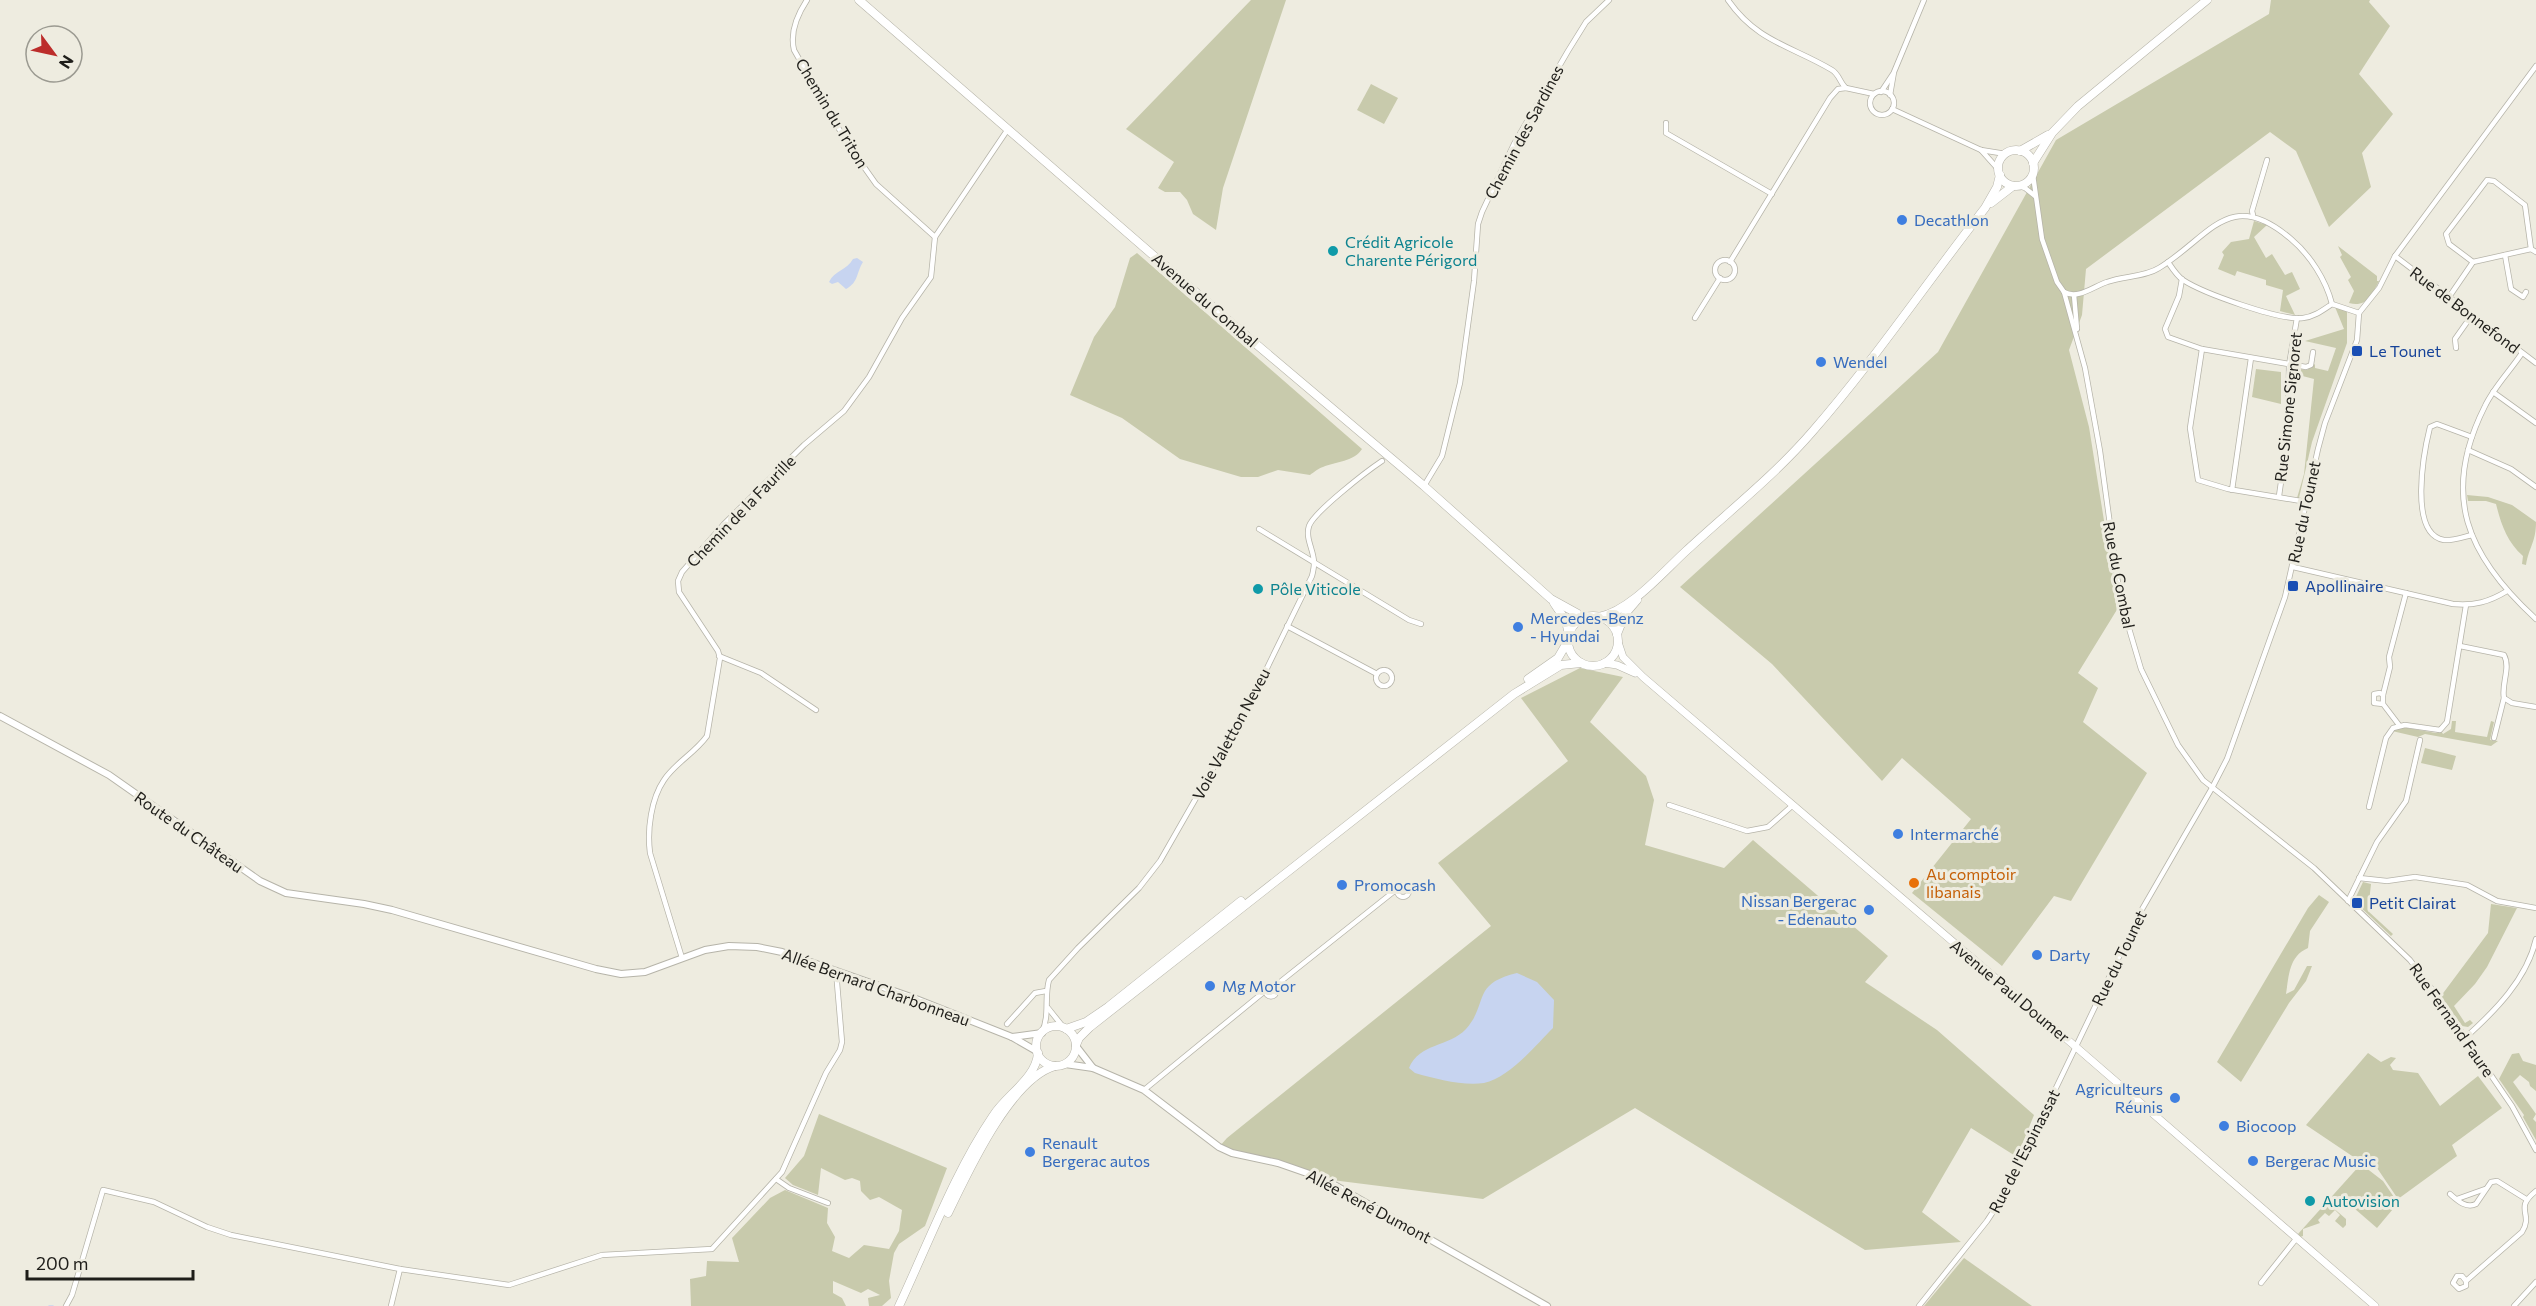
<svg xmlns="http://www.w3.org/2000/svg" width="2536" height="1306" viewBox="0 0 2536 1306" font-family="Commissioner,sans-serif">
<rect width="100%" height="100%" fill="#eeece0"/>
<!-- green -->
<g fill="#c8caac">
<polygon points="1251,0 1286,0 1223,188 1216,230 1193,214 1187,200 1180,192 1165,192 1158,188 1174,162 1126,129"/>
<polygon points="2271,0 2370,0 2369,2 2390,26 2359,74 2393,114 2362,153 2371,187 2329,227 2296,151 2270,132 2086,269 2082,315 2069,350 2089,427 2118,608 2078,673 2098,688 2083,722 2147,773 2071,901 2054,896 2002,966 1912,893 1971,819 1902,758 1882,781 1772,664 1680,587 1938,352 2056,140 2269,14"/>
<polygon points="1371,84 1398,98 1384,124 1357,110"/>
<polygon points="2254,221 2267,225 2254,237 2266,258 2272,254 2285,275 2292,272 2300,289 2286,296 2295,315 2280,311 2283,290 2266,285 2266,280 2237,271 2235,276 2218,269 2224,255 2222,252 2231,242 2249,239"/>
<path d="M2338,246L2377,276V281H2379C2372,295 2366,308 2349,303L2354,291L2348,280L2351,277L2340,257L2342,255Z"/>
<path d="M1137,253L1362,449C1355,461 1335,462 1323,467C1319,468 1314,472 1310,475L1278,470L1258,477H1241L1180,459L1122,418L1070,395L1094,337L1115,307L1130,258Z"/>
<polygon points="2335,307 2347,311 2347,343 2312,442 2299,498 2297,498 2304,474 2314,379 2291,373 2292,368 2307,370 2315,364 2315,368 2328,371 2336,348 2305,341 2344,329"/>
<polygon points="2256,369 2281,372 2281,404 2252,397"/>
<path d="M2467,495L2488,497L2512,505L2536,522C2536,542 2529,547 2526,565L2522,564L2523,556C2507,542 2501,524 2496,504L2486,501H2468Z"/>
<polygon points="1580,668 1623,677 1590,722 1646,776 1654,800 1645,845 1724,868 1753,840 1888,956 1865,982 1937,1030 2034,1115 2017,1157 1971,1128 1922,1212 1961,1242 1865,1250 1635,1108 1483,1199 1324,1179 1219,1147 1227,1138 1491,926 1438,863 1568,761 1521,698"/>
<polygon points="2452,721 2456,721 2455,732 2487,737 2491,721 2494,722 2490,740 2498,741 2491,746 2425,734 2418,737 2392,731 2402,727 2436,733 2441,731 2443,734 2451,729"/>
<polygon points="2425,748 2456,756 2452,770 2421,763"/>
<polygon points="2363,882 2371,884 2368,911 2393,934 2391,936 2354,901"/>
<path d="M2319,895L2329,902L2310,931L2308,948C2289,956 2289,975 2286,994L2294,990L2307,966H2312L2306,981L2289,1003L2241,1082L2217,1062L2308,908Z"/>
<polygon points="2491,904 2517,908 2487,967 2475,984 2454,1006 2465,1023 2470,1020 2473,1023 2468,1027 2462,1026 2441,996 2488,933"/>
<polygon points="2368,1053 2381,1062 2391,1057 2396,1058 2390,1065 2393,1070 2418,1073 2440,1106 2478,1076 2502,1108 2452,1145 2457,1156 2398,1199 2375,1165 2364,1164 2306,1125"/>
<polygon points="2519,1053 2523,1061 2536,1065 2536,1091 2530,1086 2529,1082 2520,1075 2513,1082 2536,1114 2533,1119 2536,1122 2536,1140 2523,1117 2524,1115 2499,1079 2512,1054"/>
<polygon points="819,1114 947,1168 925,1226 899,1244 894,1253 889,1281 891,1298 882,1306 869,1306 868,1298 880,1295 868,1289 861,1293 833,1281 833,1293 842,1298 846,1306 691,1306 690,1279 706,1276 707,1261 739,1262 732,1238 770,1198 785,1190 828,1208 827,1223 835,1237 832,1251 849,1258 864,1245 889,1249 899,1231 902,1210 879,1197 870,1200 861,1191 860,1181 852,1178 845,1180 821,1168 818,1195 793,1185 785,1178 804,1156"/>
<polygon points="2361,1164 2383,1181 2398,1203 2377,1228 2340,1196 2331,1206 2346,1219 2346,1225 2343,1228 2335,1221 2340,1215 2335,1210 2329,1216 2325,1213 2318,1220 2320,1223 2303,1229 2303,1236 2300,1237 2298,1234"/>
<polygon points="1964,1258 2032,1306 1924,1306"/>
</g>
<!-- water -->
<g fill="#c7d4f0">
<path d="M857,258L863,262C856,273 859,282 846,289L838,282L832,284L829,282C834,271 847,270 853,259Z"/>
<path d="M1517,973L1537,982L1554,1000L1553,1028C1536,1045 1509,1078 1484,1083C1463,1086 1436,1079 1415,1073L1409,1068C1419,1043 1449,1047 1466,1029C1489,1003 1471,984 1517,973Z"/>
</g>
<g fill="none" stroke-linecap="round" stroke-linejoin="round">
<!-- stream -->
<polyline stroke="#c7d4f0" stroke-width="1.5" points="49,1306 53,1306"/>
<!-- minor casing -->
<g stroke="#b6b4a9" stroke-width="6">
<g id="minor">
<path d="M807,0C797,15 790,33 794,50L847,143L876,184L935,237"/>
<path d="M1728,0C1757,42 1792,46 1832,70C1839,74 1840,83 1846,88L1874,94"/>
<circle cx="1882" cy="103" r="12"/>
<polyline points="1881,92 1893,74"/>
<polyline points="1890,95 1894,72 1924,0"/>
<polyline points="1892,109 1981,150 2006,154"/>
<polyline points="1666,123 1666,133 1772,194"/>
<polyline points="1981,150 1998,169"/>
<polyline points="2033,175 2042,239 2057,282 2064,292 2085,368 2100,451 2120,598 2141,669 2178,745 2203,780 2314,868 2410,960 2437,996 2512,1106 2536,1150"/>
<polyline points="2019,186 2025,188 2035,196"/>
<polyline points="2253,215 2252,211 2267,160"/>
<polyline points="2505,255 2511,289 2523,297 2526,292"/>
<polyline points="2395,256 2536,363"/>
<circle cx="1725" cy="270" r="10"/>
<polyline points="1730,262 1830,98 1838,89 1846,88"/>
<path d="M2168,262C2172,268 2177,276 2183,280C2203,293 2280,321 2303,318C2314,317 2323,310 2332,304L2359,313"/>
<polyline points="2473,262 2449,244 2446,234 2487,180 2494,181 2525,205 2531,249"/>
<polyline points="2182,279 2179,296 2165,329 2168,337 2202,349 2306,367 2311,365 2313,352"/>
<path d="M2064,292C2078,300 2094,286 2107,282C2123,276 2145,277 2159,268C2210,237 2229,186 2291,239C2310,255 2326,280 2332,304"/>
<polyline points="2074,295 2077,329"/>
<polyline points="2449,297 2473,262 2531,249 2536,252"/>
<polyline points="1695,318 1720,278"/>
<polyline points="2456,348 2455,339 2472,315"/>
<polyline points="2202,349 2190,428 2198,480 2228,489 2307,502"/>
<path d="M2522,353C2510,371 2494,387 2485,406C2440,495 2467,556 2536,619"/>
<polyline points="2493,392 2536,423"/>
<polyline points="2468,450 2511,469 2536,487"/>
<polyline points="1424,486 1442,456 1460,383 1474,281 1478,224 1482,212 1514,144 1568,51 1586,22 1609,0"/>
<polyline points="2232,490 2251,358"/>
<polyline points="2279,496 2288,433 2289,365 2297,318"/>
<polyline points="1259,529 1409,620 1421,624"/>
<path d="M2472,535C2463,537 2452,541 2444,540C2408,534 2424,451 2430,427L2437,424L2472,437"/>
<path d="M2293,567L2453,604C2474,606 2489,602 2507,591"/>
<polyline points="1287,626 1377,674"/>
<path d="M2460,646L2504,655C2511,668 2501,684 2504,698L2512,703L2536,707"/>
<polyline points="719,656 761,673 816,710"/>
<circle cx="1384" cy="678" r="8"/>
<polyline points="2383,695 2390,667 2389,657 2406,593"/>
<polyline points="2383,704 2374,703 2374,694 2380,693 2383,695 2383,704 2399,725"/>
<polyline points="2494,738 2504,698"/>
<polyline points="1669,805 1747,831 1768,827 1793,805"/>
<polyline points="2369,807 2386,738 2393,728 2405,725 2440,730 2447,722 2466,605"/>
<polyline points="2359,878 2387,881 2415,877 2467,885 2497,901 2536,908"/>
<circle cx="1403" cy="891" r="6"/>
<polyline points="2348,901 2377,842 2406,801 2420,740"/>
<path d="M682,958L650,853C647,830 651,799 664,780C675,763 695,753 707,736L720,658L718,651L679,592L678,581L682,572L724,524L804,445L844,411L869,377L902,318L931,277L935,237L1008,129"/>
<circle cx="1271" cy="991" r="5.5"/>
<polyline points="1275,986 1397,889"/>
<polyline points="1048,1008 1064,1028"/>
<polyline points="1007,1024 1035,993 1046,991"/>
<path d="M1042,1032C1050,1015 1044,998 1049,980L1078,948L1139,888L1160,861L1247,709L1312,576C1313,572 1314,567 1314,563C1314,550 1305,539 1309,526C1314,512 1367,471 1382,461"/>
<path d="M2465,1038C2495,1011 2527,979 2536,939"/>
<polyline points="1144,1090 1265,991"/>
<polyline points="776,1179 789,1188 828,1203"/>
<path d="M2450,1194C2457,1200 2466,1209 2476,1204L2491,1182L2497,1181L2526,1199"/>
<polyline points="2457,1199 2485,1189"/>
<path d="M2466,1281L2462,1276H2457L2453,1283L2459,1289L2466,1286V1281L2522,1232C2534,1213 2513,1209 2536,1191"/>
<polyline points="2261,1283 2296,1239"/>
<polyline points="66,1306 72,1295 103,1190 154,1202 207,1227 231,1235 400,1269"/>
<polyline points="391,1306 400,1269 509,1285 602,1255 712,1249 782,1172 826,1073 840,1050 842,1042 836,971"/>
<polyline points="1919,1306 1987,1221 2006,1192 2141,911 2212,788 2227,759 2285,597 2318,449 2325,423 2357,340 2359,313 2379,288 2395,256 2536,66"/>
<polyline points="2514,1306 2536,1282"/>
</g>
</g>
<!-- tertiary casing -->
<g stroke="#b6b4a9" stroke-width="8">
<g id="tertiary">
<polyline points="0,716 109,775 260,881 286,893 364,904 392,910 596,969 621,974 645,972 705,950 729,946 757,947 782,952 911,997 1012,1037 1038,1052"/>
<polyline points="1012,1037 1042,1033"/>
<polyline points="1076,1046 1093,1068"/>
<polyline points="1065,1064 1093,1068 1144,1090 1219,1147 1232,1153 1278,1163 1324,1179 1547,1306"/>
</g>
</g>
<!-- secondary casing -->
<g stroke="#b6b4a9" stroke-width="8">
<g id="secondary">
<polyline points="1618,642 1623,657 1643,677 2076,1047 2375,1306"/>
<polyline points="1604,663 1617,665 1635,673"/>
</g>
</g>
<!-- primary casing -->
<g stroke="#b6b4a9" stroke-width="9">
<g id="primary">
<polyline points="859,0 1237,328 1424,486 1551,599 1580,615 1588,617"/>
<circle cx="2016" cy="168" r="18"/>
<polyline points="2020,151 2048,135"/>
<polyline points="2033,163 2052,133 2078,106 2207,0"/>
<polyline points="1991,203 2013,186"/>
<polyline points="1554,603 1566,621 1569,635"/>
<circle cx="1593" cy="641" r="25"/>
<path d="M1599,617C1630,611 1663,572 1686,551C1728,512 1774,476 1812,432C1874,361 1927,282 1985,208L1997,187L2000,175"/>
<polyline points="1617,634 1625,614 1637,600"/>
<polyline points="1528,679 1558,658 1568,641"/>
<circle cx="1056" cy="1046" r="20"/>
<polyline points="1066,1029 1086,1022 1108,1007 1241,901"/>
<polyline points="1076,1045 1079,1038 1090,1027 1514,694 1561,665 1581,663"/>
<path d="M948,1213C968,1172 1010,1079 1055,1066"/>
<path d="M899,1306C928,1244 955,1172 993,1116C1006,1095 1036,1079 1038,1053"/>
</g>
</g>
<!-- minor -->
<use href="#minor" stroke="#fff" stroke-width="4.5"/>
<!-- tertiary -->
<use href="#tertiary" stroke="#fff" stroke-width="6"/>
<!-- secondary -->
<use href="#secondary" stroke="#fff" stroke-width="7"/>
<!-- primary -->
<use href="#primary" stroke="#fff" stroke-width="8"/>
</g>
<!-- markers -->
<g fill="#3f7fe0" stroke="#eeece0" stroke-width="2">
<circle cx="1902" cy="220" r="6"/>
<circle cx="1821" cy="362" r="6"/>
<circle cx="1518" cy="627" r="6"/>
<circle cx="1898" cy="834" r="6"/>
<circle cx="1342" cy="885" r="6"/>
<circle cx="1869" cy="910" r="6"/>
<circle cx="2037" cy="955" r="6"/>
<circle cx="1210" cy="986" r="6"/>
<circle cx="2175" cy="1098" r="6"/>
<circle cx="2224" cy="1126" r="6"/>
<circle cx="1030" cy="1152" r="6"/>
<circle cx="2253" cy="1161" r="6"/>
</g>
<g fill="#0f9aa8" stroke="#eeece0" stroke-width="2">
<circle cx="1333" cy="251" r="6"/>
<circle cx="1258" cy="589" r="6"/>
<circle cx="2310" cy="1201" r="6"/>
</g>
<g fill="#1a4fb4" stroke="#eeece0" stroke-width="2">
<rect x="2351" y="345" width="12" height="12" rx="3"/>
<rect x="2287" y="580" width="12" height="12" rx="3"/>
<rect x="2351" y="897" width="12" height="12" rx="3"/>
</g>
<circle fill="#e8710a" stroke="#eeece0" stroke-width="2" cx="1914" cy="883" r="6"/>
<g text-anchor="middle" stroke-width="6" stroke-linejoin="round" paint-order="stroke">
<!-- street labels -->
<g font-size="16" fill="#1f1e1a" stroke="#eeece0">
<text transform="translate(832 113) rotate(59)" y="6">Chemin du Triton</text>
<text transform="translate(1524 132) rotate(-62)" y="6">Chemin des Sardines</text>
<text transform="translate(1205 300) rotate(41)" y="6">Avenue du Combal</text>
<text transform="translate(2465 310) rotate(37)" y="6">Rue de Bonnefond</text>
<text transform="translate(2288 407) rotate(-84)" y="6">Rue Simone Signoret</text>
<text transform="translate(741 511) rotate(-46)" y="6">Chemin de la Faurille</text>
<text transform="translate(2304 512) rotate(-78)" y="6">Rue du Tounet</text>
<text transform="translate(2119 575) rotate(79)" y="6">Rue du Combal</text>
<text transform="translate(1231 734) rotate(-62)" y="6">Voie Valetton Neveu</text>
<text transform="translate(189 832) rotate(35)" y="6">Route du Château</text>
<text transform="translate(2119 958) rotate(-64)" y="6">Rue du Tounet</text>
<text transform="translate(876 987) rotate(20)" y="6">Allée Bernard Charbonneau</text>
<text transform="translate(2010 991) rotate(40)" y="6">Avenue Paul Doumer</text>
<text transform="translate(2452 1020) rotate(55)" y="6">Rue Fernand Faure</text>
<text transform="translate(2024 1151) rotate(-63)" y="6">Rue de l'Espinassat</text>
<text transform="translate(1369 1206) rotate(28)" y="6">Allée René Dumont</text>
</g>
<!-- shop labels -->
<g font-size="16" fill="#366cbe" stroke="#eeece0" text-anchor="start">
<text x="1914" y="226">Decathlon</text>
<text x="1833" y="368">Wendel</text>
<text x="1530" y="624">Mercedes-Benz<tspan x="1530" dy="18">- Hyundai</tspan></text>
<text x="1910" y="840">Intermarché</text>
<text x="1354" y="891">Promocash</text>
<text x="1857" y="907" text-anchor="end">Nissan Bergerac<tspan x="1857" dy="18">- Edenauto</tspan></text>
<text x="2049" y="961">Darty</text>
<text x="1222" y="992">Mg Motor</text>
<text x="2163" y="1095" text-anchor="end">Agriculteurs<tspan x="2163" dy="18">Réunis</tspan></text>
<text x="2236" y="1132">Biocoop</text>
<text x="1042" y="1149">Renault<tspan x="1042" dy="18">Bergerac autos</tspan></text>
<text x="2265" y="1167">Bergerac Music</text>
</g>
<!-- culture labels -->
<g font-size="16" fill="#0d838f" stroke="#eeece0" text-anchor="start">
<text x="1345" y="248">Crédit Agricole<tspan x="1345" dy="18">Charente Périgord</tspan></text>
<text x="1270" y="595">Pôle Viticole</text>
<text x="2322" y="1207">Autovision</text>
</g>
<!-- transit labels -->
<g font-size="16" fill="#164399" stroke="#eeece0" text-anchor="start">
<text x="2369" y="357">Le Tounet</text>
<text x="2305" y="592">Apollinaire</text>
<text x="2369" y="909">Petit Clairat</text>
</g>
<!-- food labels -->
<g font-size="16" fill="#c56008" stroke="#eeece0" text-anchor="start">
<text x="1926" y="880">Au comptoir<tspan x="1926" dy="18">libanais</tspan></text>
</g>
</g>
<!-- north arrow -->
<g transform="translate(54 54) rotate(123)"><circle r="28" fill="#eeece0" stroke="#9b9a91" stroke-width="1.5"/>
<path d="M0-4.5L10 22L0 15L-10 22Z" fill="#bc2d2b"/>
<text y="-9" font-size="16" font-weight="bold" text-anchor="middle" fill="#1f1e1a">N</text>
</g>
<!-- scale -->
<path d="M27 1270v9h166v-9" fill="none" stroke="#1f1e1a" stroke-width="3"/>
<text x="36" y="1270" font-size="18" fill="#1f1e1a" stroke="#eeece0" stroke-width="4.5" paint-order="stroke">200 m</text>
</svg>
